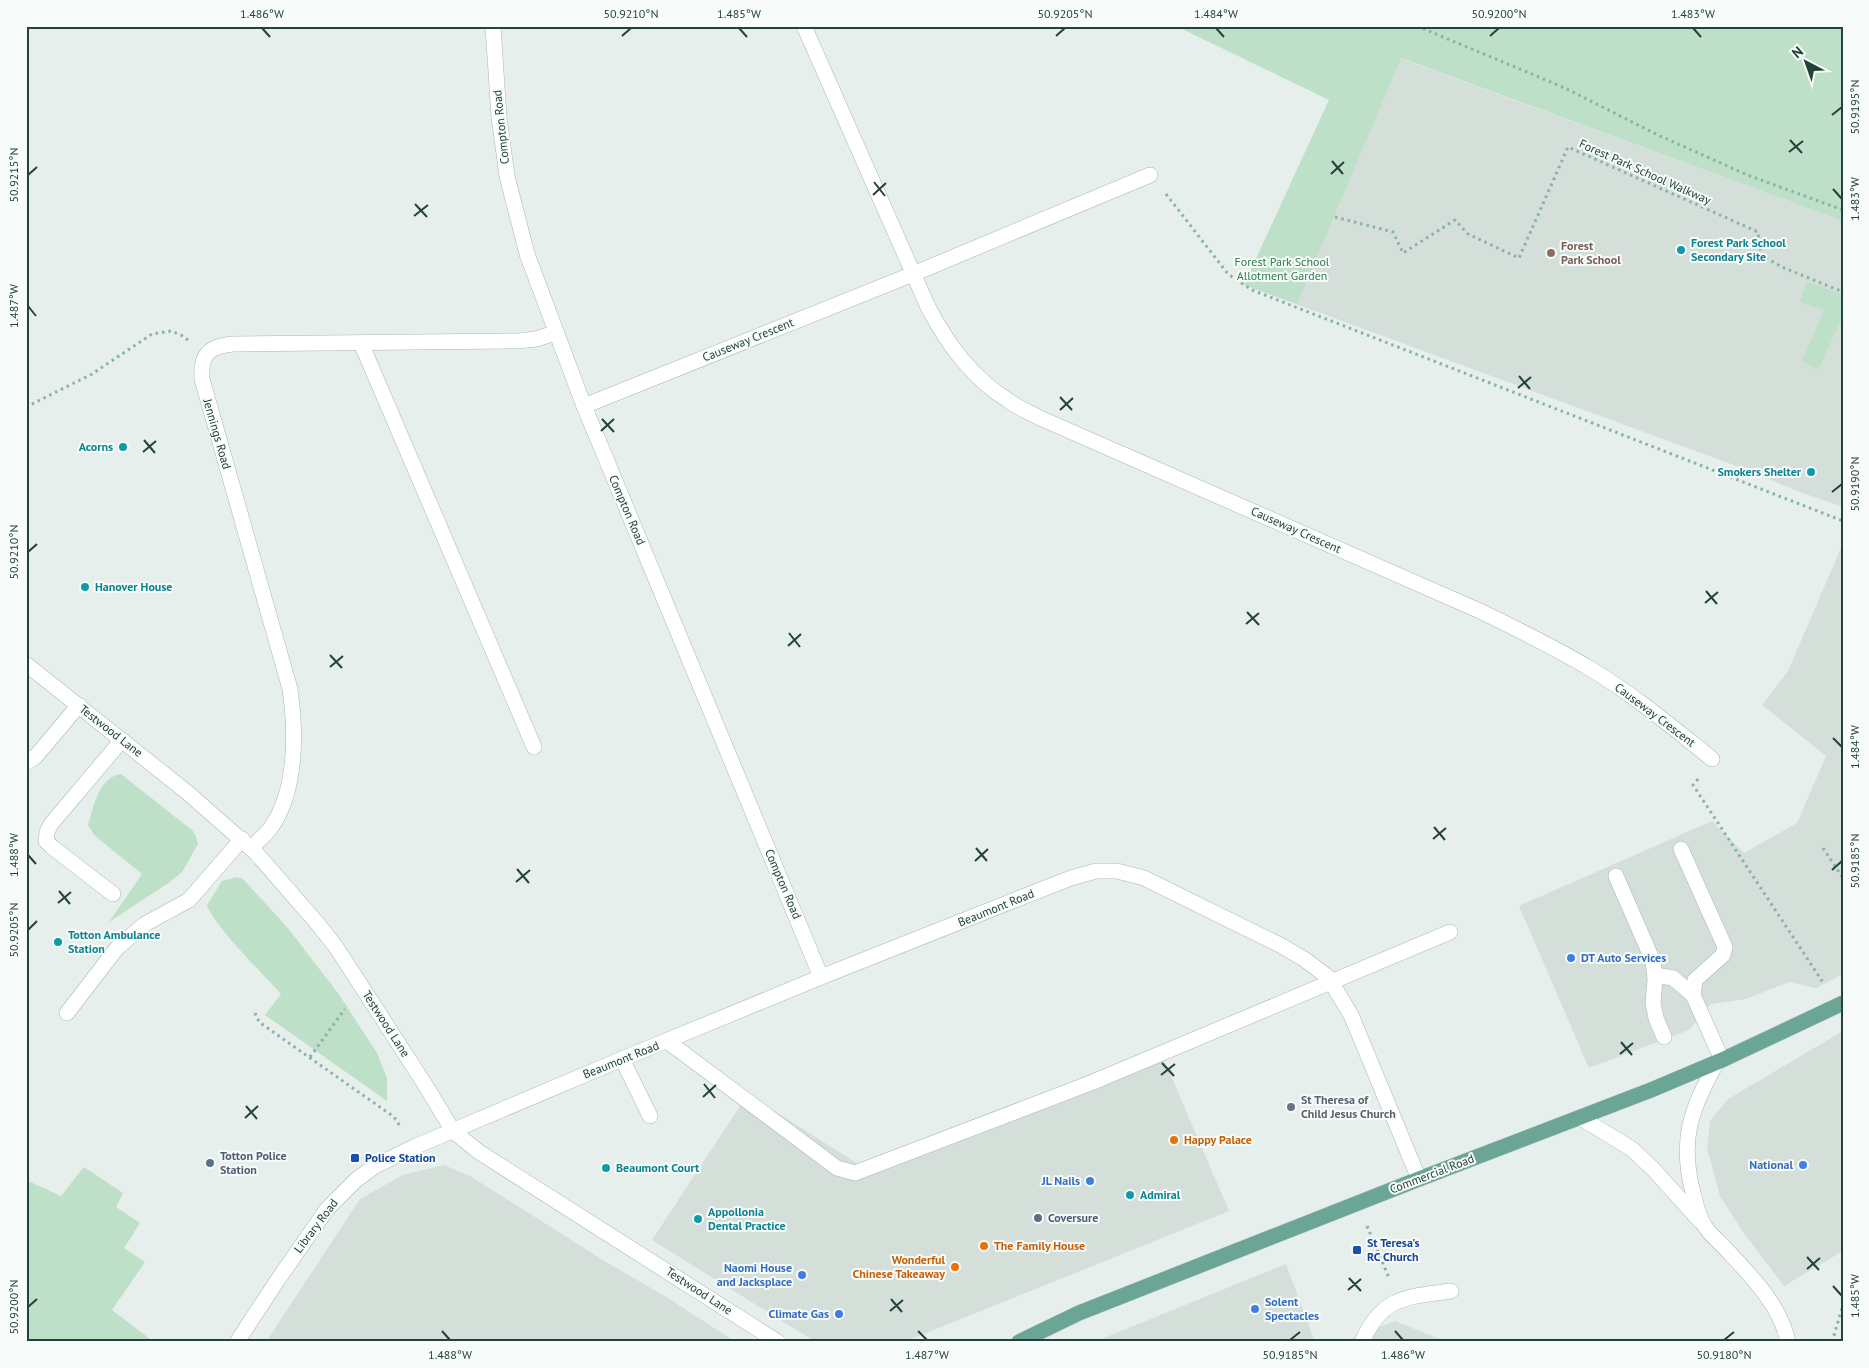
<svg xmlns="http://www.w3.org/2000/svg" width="1869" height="1368" viewBox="0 0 1869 1368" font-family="'PT Sans',sans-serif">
<rect width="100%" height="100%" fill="#e6efeb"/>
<!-- built -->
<g fill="#d4dfda">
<polygon points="1356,42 1843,221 1843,507 1794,490 1761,475 1244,285"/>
<polygon points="1843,543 1843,974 1816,988 1789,982 1746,999 1711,1004 1689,1030 1589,1068 1519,906 1712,821 1744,853 1797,823 1826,756 1762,705 1788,671"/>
<polygon points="1843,1031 1843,1251 1784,1286 1743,1232 1720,1196 1707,1148 1710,1121 1728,1099"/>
<polygon points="1159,1048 1229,1211 904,1342 816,1342 652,1240 748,1094 858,1164"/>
<polygon points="444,1165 470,1176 606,1262 663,1295 736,1342 266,1342 360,1199 403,1175"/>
<polygon points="1286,1264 1315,1342 1094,1342"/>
<polygon points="1395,1321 1447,1342 1343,1342"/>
</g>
<!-- green -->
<g fill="#bfe0c8">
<polygon points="1176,26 1843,26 1843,221 1401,58 1297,304 1244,285 1329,100"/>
<polygon points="1807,281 1843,295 1843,316 1818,370 1802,361 1824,310 1800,302"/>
<path d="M121,774L193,831L196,836L198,844L182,872L170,882L109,922L142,874L94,835L88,825C94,806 98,778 121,774Z"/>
<path d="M237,877L243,879L287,927L338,993L377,1053L387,1078V1101L265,1015L281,994C264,975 213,925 207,905L222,881Z"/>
<polygon points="84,1167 123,1193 116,1207 140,1223 124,1248 145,1262 112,1310 154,1342 26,1342 26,1180 61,1196"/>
</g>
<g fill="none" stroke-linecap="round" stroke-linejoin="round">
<!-- lane casing -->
<g stroke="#a8b8b2" stroke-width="16">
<g id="lane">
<polyline points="361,343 534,747"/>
<polyline points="26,763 36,756 79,705"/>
<polyline points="1681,849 1725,947 1723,955 1695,980 1693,995"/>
<polyline points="1616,876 1653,961 1655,979 1653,1003 1656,1018 1664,1037"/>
<polyline points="113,894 52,847 46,841 47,832 51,824 122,740"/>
<polyline points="1655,975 1673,978 1693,995 1722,1060"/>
<polyline points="67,1013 117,948 145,924 189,900 242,839"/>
<polyline points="667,1041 837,1168 855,1173 1093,1082 1450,932"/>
<polyline points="622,1059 650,1116"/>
<path d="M1717,1062C1691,1110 1679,1138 1693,1193C1696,1204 1699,1219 1706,1228C1711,1235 1719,1242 1725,1248C1749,1274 1781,1305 1788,1342"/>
<polyline points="1581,1118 1632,1149 1654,1170 1700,1221"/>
<path d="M1362,1342C1382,1296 1407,1297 1451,1291"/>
</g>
</g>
<!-- street casing -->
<g stroke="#a8b8b2" stroke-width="16">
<g id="street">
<polyline points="493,26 499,117 507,176 527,254 584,406 821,977"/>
<path d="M804,26L928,307C948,345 972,378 1009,401C1018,408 1029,412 1040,418L1480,611C1517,629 1554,647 1589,668C1633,694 1672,727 1712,759"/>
<polyline points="584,406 913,274 1150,175"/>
<polyline points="26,664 188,793 256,853 317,923 336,947 424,1083 453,1131 479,1152 778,1342"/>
<path d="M251,848C258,841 267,834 272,826C297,789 296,731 290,689L202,379C200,355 209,346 233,344L518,341L536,339L555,333"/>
<polyline points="237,1342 277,1281 327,1209 356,1180 375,1166 414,1147 622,1059 821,977 1025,896 1071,878 1096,871 1117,871 1144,878 1280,945 1304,959 1328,977 1351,1015 1419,1179"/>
</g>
</g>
<!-- primary casing -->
<g stroke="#c2cac8" stroke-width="16">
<polyline id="primary" points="1019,1342 1079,1313 1419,1179 1651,1090 1722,1060 1843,1003"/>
</g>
<!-- path -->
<g stroke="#86b3a5" stroke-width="3" stroke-dasharray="2.5 4" stroke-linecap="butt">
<polyline points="1417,26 1565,88 1660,136 1750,176 1843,210"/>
<polyline points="1166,194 1228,274 1252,290 1843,521"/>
<polyline points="1335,217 1393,232 1403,253 1455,220 1468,234 1519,258 1568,147 1758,232 1761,255 1782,267 1843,292"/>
<polyline points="26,407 92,374 152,334 171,331 181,335 188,340"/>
<polyline points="1698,779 1693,785 1824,984"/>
<polyline points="1823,848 1843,878"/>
<polyline points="255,1013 259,1022 394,1117 400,1126"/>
<polyline points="310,1057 345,1009"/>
<polyline points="1367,1226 1389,1278"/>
<polyline points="1832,1342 1843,1305"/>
</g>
<!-- lane -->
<use href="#lane" stroke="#fff" stroke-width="15"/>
<!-- street -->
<use href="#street" stroke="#fff" stroke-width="15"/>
<!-- primary -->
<use href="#primary" stroke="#6aa596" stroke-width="15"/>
</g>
<!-- ticks -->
<path fill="none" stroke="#24423a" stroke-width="2" d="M262,28L270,37M739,28L747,37M1216,28L1224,37M1693,28L1701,37M622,36L631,28M1056,36L1065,28M1490,36L1499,28M1832,115L1842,107M1790,140L1802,153M1789,152L1803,141M1332,161L1343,174M1331,174L1344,162M28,175L37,167M874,182L885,196M1833,189L1842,199M873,195L886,183M415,204L427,217M414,216L428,205M28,306L36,316M1519,376L1530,389M1518,388L1531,377M1060,397L1072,410M1060,410L1073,398M602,419L614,432M601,431L614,419M144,440L155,453M143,452L156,441M1832,492L1842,484M28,552L37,544M1706,591L1717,604M1705,603L1718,592M1247,612L1259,625M1246,624L1259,613M789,633L800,647M788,646L801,634M330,655L342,668M330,667L343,656M1833,738L1842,747M1434,827L1445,840M1433,839L1446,828M976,848L987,861M28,855L36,864M975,861L988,849M517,869L529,883M1832,870L1842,861M516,882L530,870M59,891L70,904M58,903L71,892M28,930L37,921M1621,1042L1632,1055M1620,1054L1633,1043M1162,1063L1174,1076M1161,1075L1175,1064M704,1084L715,1098M703,1097L716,1085M246,1106L257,1119M245,1118L258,1106M1807,1257L1819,1270M1807,1269L1820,1258M1349,1278L1361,1291M1833,1286L1842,1296M1348,1290L1361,1279M891,1299L902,1312M28,1307L37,1299M890,1311L903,1300M442,1331L450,1340M918,1331L927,1340M1395,1331L1403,1340M1290,1340L1300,1332M1724,1340L1734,1332"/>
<!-- markers -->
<g fill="#0f9aa8" stroke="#f7fbf9" stroke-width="2">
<circle cx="1681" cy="250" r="5"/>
<circle cx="123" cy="447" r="5"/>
<circle cx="1811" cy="472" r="5"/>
<circle cx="85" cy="587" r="5"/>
<circle cx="58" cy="942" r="5"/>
<circle cx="606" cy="1168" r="5"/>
<circle cx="1130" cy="1195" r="5"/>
<circle cx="698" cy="1219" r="5"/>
</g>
<circle fill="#8d6e63" stroke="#f7fbf9" stroke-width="2" cx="1551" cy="253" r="5"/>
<g fill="#3f7fe0" stroke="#f7fbf9" stroke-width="2">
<circle cx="1571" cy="958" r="5"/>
<circle cx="1803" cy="1165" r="5"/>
<circle cx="1090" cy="1181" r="5"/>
<circle cx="802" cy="1275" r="5"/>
<circle cx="1255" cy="1309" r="5"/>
<circle cx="839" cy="1314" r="5"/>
</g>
<circle fill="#6b7280" stroke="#f7fbf9" stroke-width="2" cx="1291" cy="1107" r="5"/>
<g fill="#e8710a" stroke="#f7fbf9" stroke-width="2">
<circle cx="1174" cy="1140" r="5"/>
<circle cx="984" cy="1246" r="5"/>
<circle cx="955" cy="1267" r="5"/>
</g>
<g fill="#1a4fb4" stroke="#f7fbf9" stroke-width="2">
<rect x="350" y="1153" width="10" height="10" rx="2.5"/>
<rect x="1352" y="1245" width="10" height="10" rx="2.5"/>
</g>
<g fill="#5c6f8a" stroke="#f7fbf9" stroke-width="2">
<circle cx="210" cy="1163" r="5"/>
<circle cx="1038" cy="1218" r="5"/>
</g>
<g text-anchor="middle" stroke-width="4" stroke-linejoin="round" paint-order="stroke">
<!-- street labels -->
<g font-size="12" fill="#24423a" stroke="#f7fbf9">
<text transform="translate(501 127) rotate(-96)" y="4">Compton Road</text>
<text transform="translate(1645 172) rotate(24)" y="4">Forest Park School Walkway</text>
<text transform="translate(748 340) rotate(-22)" y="4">Causeway Crescent</text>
<text transform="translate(217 434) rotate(74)" y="4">Jennings Road</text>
<text transform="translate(627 510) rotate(67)" y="4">Compton Road</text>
<text transform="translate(1296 530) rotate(24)" y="4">Causeway Crescent</text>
<text transform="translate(1655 715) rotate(37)" y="4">Causeway Crescent</text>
<text transform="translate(111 731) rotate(38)" y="4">Testwood Lane</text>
<text transform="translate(783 884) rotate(67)" y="4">Compton Road</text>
<text transform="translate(996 908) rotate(-22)" y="4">Beaumont Road</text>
<text transform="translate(386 1024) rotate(57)" y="4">Testwood Lane</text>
<text transform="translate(621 1060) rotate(-22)" y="4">Beaumont Road</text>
<text transform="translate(1432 1174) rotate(-21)" y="4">Commercial Road</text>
<text transform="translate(316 1226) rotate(-53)" y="4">Library Road</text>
<text transform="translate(699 1291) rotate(33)" y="4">Testwood Lane</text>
</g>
<!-- culture labels -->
<g font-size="12" font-weight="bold" fill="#0d838f" stroke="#f7fbf9" text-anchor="start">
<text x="1691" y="247">Forest Park School<tspan x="1691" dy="14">Secondary Site</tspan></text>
<text x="113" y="451" text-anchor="end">Acorns</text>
<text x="1801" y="476" text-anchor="end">Smokers Shelter</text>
<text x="95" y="591">Hanover House</text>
<text x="68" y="939">Totton Ambulance<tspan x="68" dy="14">Station</tspan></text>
<text x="616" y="1172">Beaumont Court</text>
<text x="1140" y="1199">Admiral</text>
<text x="708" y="1216">Appollonia<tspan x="708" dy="14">Dental Practice</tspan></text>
</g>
<!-- education labels -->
<g font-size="12" font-weight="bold" fill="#785e54" stroke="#f7fbf9" text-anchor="start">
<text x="1561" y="250">Forest<tspan x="1561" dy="14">Park School</tspan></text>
</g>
<!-- park labels -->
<g font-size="12" fill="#2d7a4b" stroke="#f7fbf9">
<text x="1282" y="266">Forest Park School<tspan x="1282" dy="14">Allotment Garden</tspan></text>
</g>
<!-- shop labels -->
<g font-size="12" font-weight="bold" fill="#366cbe" stroke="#f7fbf9" text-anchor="end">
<text x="1581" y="962" text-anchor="start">DT Auto Services</text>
<text x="1793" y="1169">National</text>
<text x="1080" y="1185">JL Nails</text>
<text x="792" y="1272">Naomi House<tspan x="792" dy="14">and Jacksplace</tspan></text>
<text x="1265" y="1306" text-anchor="start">Solent<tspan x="1265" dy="14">Spectacles</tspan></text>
<text x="829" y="1318">Climate Gas</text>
</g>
<!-- worship labels -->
<g font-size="12" font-weight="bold" fill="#5b616d" stroke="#f7fbf9" text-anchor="start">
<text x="1301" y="1104">St Theresa of<tspan x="1301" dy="14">Child Jesus Church</tspan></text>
</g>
<!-- food labels -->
<g font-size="12" font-weight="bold" fill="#c56008" stroke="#f7fbf9" text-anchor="start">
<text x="1184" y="1144">Happy Palace</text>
<text x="994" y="1250">The Family House</text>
<text x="945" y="1264" text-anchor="end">Wonderful<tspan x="945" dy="14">Chinese Takeaway</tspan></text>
</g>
<!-- service labels -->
<g font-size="12" font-weight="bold" fill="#4e5e75" stroke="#f7fbf9" text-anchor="start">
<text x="220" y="1160">Totton Police<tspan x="220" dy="14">Station</tspan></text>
<text x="1048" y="1222">Coversure</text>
</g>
<!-- transit labels -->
<g font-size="12" font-weight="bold" fill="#164399" stroke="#f7fbf9" text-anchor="start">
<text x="365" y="1162">Police Station</text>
<text x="1367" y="1247">St Teresa's<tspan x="1367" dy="14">RC Church</tspan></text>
</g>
</g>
<!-- border -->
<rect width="1869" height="1368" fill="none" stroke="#f7fbf9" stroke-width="55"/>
<!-- north arrow -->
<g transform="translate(1806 62) rotate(319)" stroke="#f7fbf9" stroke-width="4" paint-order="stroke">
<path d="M0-4L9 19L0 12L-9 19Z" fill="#24423a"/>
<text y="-8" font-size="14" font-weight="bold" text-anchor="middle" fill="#24423a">N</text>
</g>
<rect x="28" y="28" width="1814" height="1312" fill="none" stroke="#24423a" stroke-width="2"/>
<g font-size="12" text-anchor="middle" fill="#24423a">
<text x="262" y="18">1.486°W</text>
<text x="631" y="18">50.9210°N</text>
<text x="739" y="18">1.485°W</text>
<text x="1065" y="18">50.9205°N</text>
<text x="1216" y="18">1.484°W</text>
<text x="1499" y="18">50.9200°N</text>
<text x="1693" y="18">1.483°W</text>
<text transform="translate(1855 107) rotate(-90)" y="4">50.9195°N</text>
<text transform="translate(14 175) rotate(-90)" y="4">50.9215°N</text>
<text transform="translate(1855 199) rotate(-90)" y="4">1.483°W</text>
<text transform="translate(14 306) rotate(-90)" y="4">1.487°W</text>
<text transform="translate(1855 484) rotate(-90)" y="4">50.9190°N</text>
<text transform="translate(14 552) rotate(-90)" y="4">50.9210°N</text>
<text transform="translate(1855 747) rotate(-90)" y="4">1.484°W</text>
<text transform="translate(14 855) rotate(-90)" y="4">1.488°W</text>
<text transform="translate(1855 861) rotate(-90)" y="4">50.9185°N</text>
<text transform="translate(14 930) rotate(-90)" y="4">50.9205°N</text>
<text transform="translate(1855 1296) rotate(-90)" y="4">1.485°W</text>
<text transform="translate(14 1307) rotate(-90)" y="4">50.9200°N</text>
<text x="450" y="1359">1.488°W</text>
<text x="927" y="1359">1.487°W</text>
<text x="1290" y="1359">50.9185°N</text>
<text x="1403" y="1359">1.486°W</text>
<text x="1724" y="1359">50.9180°N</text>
</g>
</svg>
